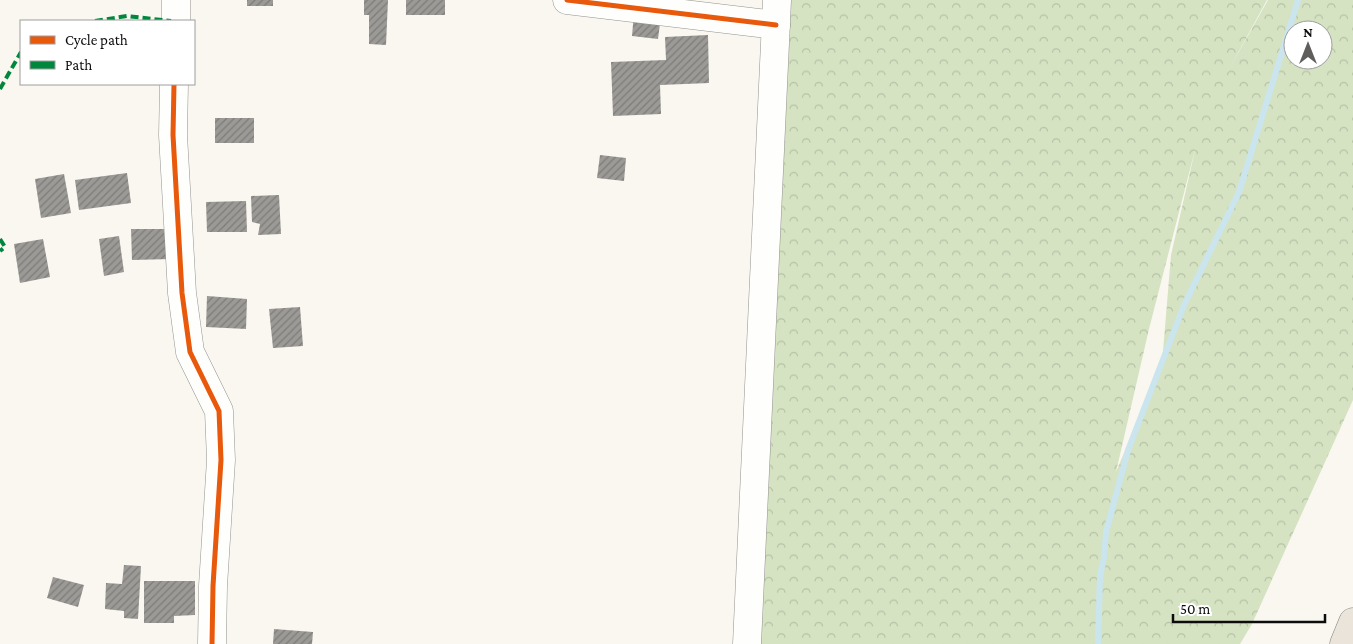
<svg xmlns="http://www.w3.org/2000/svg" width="1353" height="644" viewBox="0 0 1353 644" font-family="'Crimson Pro',serif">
<defs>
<pattern id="forest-crowns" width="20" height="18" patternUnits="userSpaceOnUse" patternTransform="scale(1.25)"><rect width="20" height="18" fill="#d5e3c2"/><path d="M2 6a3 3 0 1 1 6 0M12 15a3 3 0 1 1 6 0" fill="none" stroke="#b6c2a6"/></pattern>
<pattern id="building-hatch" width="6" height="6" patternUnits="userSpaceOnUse" patternTransform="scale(1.25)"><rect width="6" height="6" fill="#9c9a96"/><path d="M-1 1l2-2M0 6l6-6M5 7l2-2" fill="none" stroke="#7e7c79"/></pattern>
</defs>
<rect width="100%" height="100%" fill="#faf7f0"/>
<!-- forest -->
<path fill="url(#forest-crowns)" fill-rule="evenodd" d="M776,0H1267L1228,71L1268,0H1353V400L1252,624L1240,644H754ZM1293,30H1323V60H1293ZM1196,146L1171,255L1162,363L1116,472L1149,329Z"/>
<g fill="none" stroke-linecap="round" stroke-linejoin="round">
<!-- stream -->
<polyline stroke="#cbe5ef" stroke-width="6" points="1098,644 1100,576 1104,557 1106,532 1128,450 1184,305 1239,192 1298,0"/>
</g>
<!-- building -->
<g fill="url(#building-hatch)">
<rect x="247" y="0" width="26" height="6"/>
<polygon points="364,0 388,0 386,45 369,44 369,15 364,15"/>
<rect x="406" y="0" width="39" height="15"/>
<polygon points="634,13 661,16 658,39 632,36"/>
<polygon points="708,35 709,83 660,85 661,114 613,116 611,62 666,60 665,37"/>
<rect x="215" y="118" width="39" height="25"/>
<polygon points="600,155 626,158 624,181 597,178"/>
<polygon points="127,173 131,203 79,210 75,180"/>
<polygon points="64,174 71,213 41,218 35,179"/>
<polygon points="279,195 281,234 258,235 260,224 252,222 251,196"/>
<polygon points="246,201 247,232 207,232 206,202"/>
<polygon points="131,229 171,229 172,259 132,260"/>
<polygon points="119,236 124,272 104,276 99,239"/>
<polygon points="43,239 50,277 20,283 14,244"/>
<polygon points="207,296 247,299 246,329 206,327"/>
<polygon points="300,307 303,346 273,348 269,309"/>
<polygon points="124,565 141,566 138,619 124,618 124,611 105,609 106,583 122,584"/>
<polygon points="53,577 84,585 78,607 47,598"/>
<polygon points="144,581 195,581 195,615 174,616 174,623 144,623"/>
<polygon points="274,629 313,632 312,644 273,644"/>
</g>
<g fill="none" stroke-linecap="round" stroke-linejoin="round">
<!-- minor casing -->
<g stroke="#93928f" stroke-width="29">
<g id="minor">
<polyline points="567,0 776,25"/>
<polyline points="176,21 176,0"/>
<polyline points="174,84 173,135 182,293 190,352 219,411 221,460 213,586 212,644"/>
<polyline points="747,644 777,0"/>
</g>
</g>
<!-- major casing -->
<g stroke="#807f7c" stroke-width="29">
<polyline id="major" points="1344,644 1353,622"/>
</g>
<!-- minor -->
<use href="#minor" stroke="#fefefd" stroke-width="28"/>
<!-- major -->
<use href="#major" stroke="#eae4da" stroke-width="28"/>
<!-- quiet -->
<g stroke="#00873e" stroke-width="4" stroke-dasharray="8 4" stroke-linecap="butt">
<polyline points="95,21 127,16 171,21"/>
<polyline points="0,89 21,52"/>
<polyline points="0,239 5,247 0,251"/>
</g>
<!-- cycleway casing -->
<g stroke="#fff" stroke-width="8">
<g id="cycleway">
<polyline points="567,0 776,25"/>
<polyline points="174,84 173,135 182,293 190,352 219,411 221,460 213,586 212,644"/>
</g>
</g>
<!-- cycleway -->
<use href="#cycleway" stroke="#e8590c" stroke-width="5"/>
</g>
<!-- legend -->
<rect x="20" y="20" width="175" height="65" fill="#ffffff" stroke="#9e9e9e"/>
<rect x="30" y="36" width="25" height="8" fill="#e8590c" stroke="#9e9e9e"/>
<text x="65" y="45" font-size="15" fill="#0c0c0c">Cycle path</text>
<rect x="30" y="61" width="25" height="8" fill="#00873e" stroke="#9e9e9e"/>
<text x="65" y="70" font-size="15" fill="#0c0c0c">Path</text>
<!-- north arrow -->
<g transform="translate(1308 45)"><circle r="24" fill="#ffffff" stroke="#9e9e9e"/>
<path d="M0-4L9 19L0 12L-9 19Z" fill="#5f5e5c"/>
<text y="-8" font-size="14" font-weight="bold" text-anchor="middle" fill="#0c0c0c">N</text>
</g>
<!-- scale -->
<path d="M1173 614v8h152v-8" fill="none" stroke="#0c0c0c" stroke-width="2.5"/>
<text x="1180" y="614" font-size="15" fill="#0c0c0c" stroke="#ffffff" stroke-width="4" paint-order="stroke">50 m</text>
</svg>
